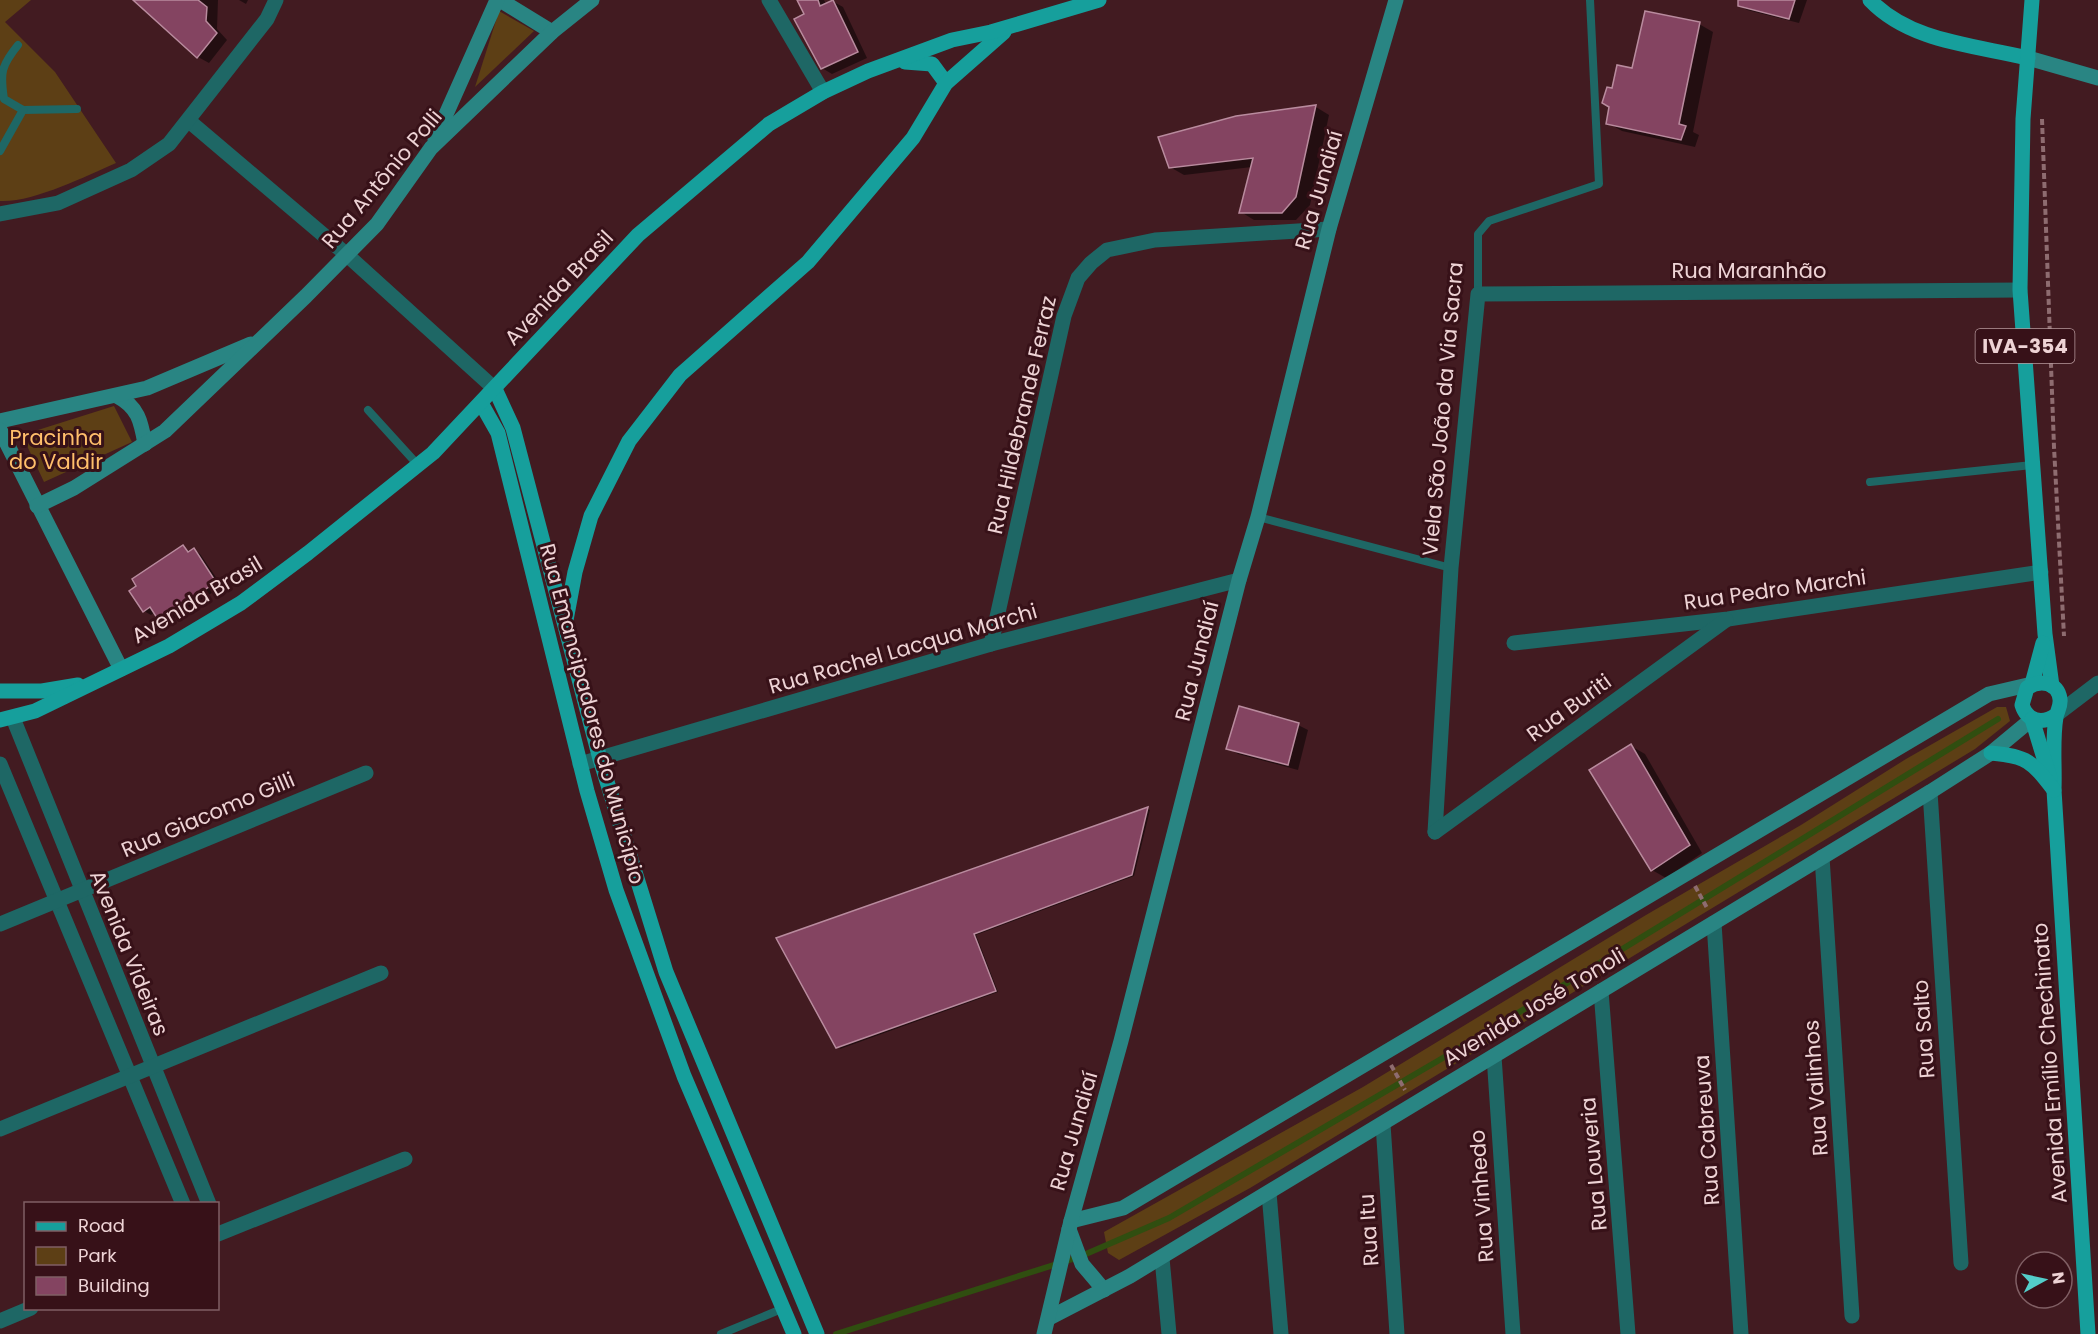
<svg xmlns="http://www.w3.org/2000/svg" width="2098" height="1334" viewBox="0 0 2098 1334" font-family="Poppins,sans-serif">
<rect width="100%" height="100%" fill="#421b21"/>
<!-- green -->
<g fill="#5d3f15">
<path d="M0,0H31L5,22L55,72L116,163C86,176 32,203 0,201Z"/>
<polygon points="499,11 534,31 475,87"/>
<polygon points="114,406 132,442 44,482 22,435"/>
<polygon points="1997,707 2006,707 2010,721 1975,749 1250,1188 1119,1260 1108,1253 1104,1232 1363,1087 1646,915 1801,825 1906,759"/>
</g>
<!-- shadow -->
<g fill="#0007">
<polygon points="140,0 218,0 217,29 227,40 209,63 198,57"/>
<polygon points="239,0 248,0 246,4"/>
<polygon points="799,0 824,0 826,4 832,1 843,7 867,58 832,74 822,68"/>
<polygon points="1738,0 1807,0 1799,23 1747,10 1737,4"/>
<polygon points="1699,24 1713,32 1693,132 1699,135 1695,147 1622,131 1608,123 1614,90 1633,70"/>
<polygon points="1316,107 1329,115 1310,205 1296,220 1254,220 1241,212 1252,167 1184,175 1170,167 1237,117"/>
<polygon points="183,547 191,552 194,550 200,554 222,586 167,623 155,612 151,615 144,611"/>
<polygon points="1298,725 1308,730 1298,770 1238,754 1228,748"/>
<polygon points="1631,746 1645,754 1702,853 1666,878 1652,870 1591,770"/>
<polygon points="1148,809 1150,810 1134,876 976,935 998,992 840,1049 779,939"/>
</g>
<g fill="none" stroke-linecap="round" stroke-linejoin="round">
<!-- stream -->
<polyline stroke="#304e10" stroke-width="6" points="836,1334 1079,1257 1169,1218 1477,1038 1998,719"/>
</g>
<!-- building -->
<g fill="#844461" stroke="#b98b9e" stroke-width="1.5">
<polygon points="133,0 198,0 207,7 206,21 217,33 197,58"/>
<polygon points="797,0 818,0 820,6 833,0 858,52 821,69 794,19 804,14"/>
<polygon points="1738,0 1795,0 1789,19 1738,6"/>
<polygon points="1645,11 1700,22 1679,124 1686,126 1681,140 1606,124 1609,107 1602,103 1607,87 1612,88 1617,65 1632,68"/>
<polygon points="1316,105 1296,197 1282,213 1239,213 1253,158 1169,168 1158,137 1236,116"/>
<polygon points="183,545 188,552 194,548 216,582 159,621 150,607 143,612 129,591 136,586 132,579"/>
<polygon points="1239,706 1299,723 1288,765 1226,749"/>
<polygon points="1631,744 1690,845 1651,871 1589,770"/>
<polygon points="1148,807 1132,875 974,934 996,991 836,1048 776,938"/>
</g>
<g fill="none" stroke-linecap="round" stroke-linejoin="round">
<!-- path -->
<g stroke="#8e6c70" stroke-width="4" stroke-dasharray="6 3" stroke-linecap="butt">
<polyline points="2042,119 2054,447 2064,636"/>
<polyline points="1695,886 1707,908"/>
<polyline points="1391,1065 1405,1090"/>
</g>
<!-- service -->
<g stroke="#1e6765" stroke-width="8">
<path d="M18,45C1,66 0,73 4,99L23,110L77,109"/>
<polyline points="0,151 23,110"/>
<polyline points="1478,294 1478,234 1489,221 1599,184 1590,0"/>
<polyline points="368,410 418,465"/>
<polyline points="1870,482 2032,465"/>
<polyline points="1258,517 1451,568"/>
<polyline points="721,1334 784,1308"/>
</g>
<!-- minor -->
<g stroke="#1e6765" stroke-width="15">
<polyline points="769,0 823,92"/>
<polyline points="189,121 347,255 495,389"/>
<polyline points="0,214 58,203 131,170 169,144 267,19 276,0"/>
<polyline points="1514,643 1728,619 2041,572"/>
<polyline points="991,644 1064,316 1078,278 1091,263 1107,250 1155,240 1329,229"/>
<polyline points="2056,715 2098,683"/>
<polyline points="13,718 209,1204"/>
<polyline points="0,764 183,1204"/>
<polyline points="580,764 991,644 1239,580"/>
<polyline points="1930,792 1961,1263"/>
<polyline points="1435,832 1451,568 1478,294 2020,290"/>
<polyline points="1435,832 1726,620"/>
<polyline points="1822,857 1852,1316"/>
<polyline points="1714,923 1741,1334"/>
<polyline points="0,924 366,773"/>
<polyline points="1601,991 1628,1334"/>
<polyline points="1494,1056 1513,1334"/>
<polyline points="1383,1124 1397,1334"/>
<polyline points="0,1129 381,973"/>
<polyline points="1269,1193 1281,1334"/>
<polyline points="218,1234 405,1159"/>
<polyline points="1162,1258 1169,1334"/>
<polyline points="0,1321 31,1308"/>
</g>
<!-- secondary -->
<g stroke="#298583" stroke-width="15">
<polyline points="500,0 552,32"/>
<polyline points="2028,58 2098,78"/>
<polyline points="435,139 497,0"/>
<path d="M117,396C138,407 141,421 145,444"/>
<polyline points="0,421 147,388 251,344"/>
<polyline points="0,430 121,669"/>
<polyline points="37,506 74,488 165,431 306,296 377,224 431,148 552,32 592,0"/>
<polyline points="1071,1221 1123,1208 1989,694 2032,684"/>
<polyline points="1069,1229 1082,1264 1104,1290"/>
<polyline points="1049,1318 1130,1276 1930,792 1991,753 2032,719"/>
<polyline points="1044,1334 1071,1221 1121,1041 1239,580 1258,517 1329,229 1396,0"/>
</g>
<!-- primary -->
<g stroke="#169f9c" stroke-width="15">
<path d="M1870,0C1910,42 1974,45 2028,58"/>
<polyline points="2032,0 2023,119 2020,290 2045,634 2052,686"/>
<polyline points="905,62 932,64 946,83"/>
<polyline points="495,389 513,428 600,759 666,972 817,1334"/>
<polyline points="481,403 498,433 587,791 616,890 684,1076 794,1334"/>
<polyline points="566,620 575,572 591,516 629,441 680,375 808,262 913,138 946,83 1004,32"/>
<polyline points="2032,684 2043,643"/>
<polyline points="0,691 42,691 78,685"/>
<path d="M2056,715C2042,725 2027,721 2022,705L2027,688C2040,679 2058,682 2060,699C2061,707 2057,711 2056,717C2052,741 2055,766 2054,790L2088,1334"/>
<polyline points="2032,719 2050,778"/>
<polyline points="0,720 35,711 169,646 241,603 308,553 433,453 638,235 769,124 823,92 868,71 952,40 991,32 1099,0"/>
<path d="M1991,753C2028,756 2032,762 2054,790"/>
</g>
</g>
<g text-anchor="middle" stroke-width="6" stroke-linejoin="round" paint-order="stroke">
<!-- shield labels -->
<rect fill="#371118" stroke="#b7999c" stroke-width="1.5" x="1975.5" y="329" width="99" height="34" rx="4.5"/>
<g font-size="20" font-weight="bold" fill="#eed3d5">
<text x="2025" y="353">IVA-354</text>
</g>
<!-- street labels -->
<g font-size="21" fill="#eed3d5" stroke="#371118">
<text transform="translate(382 179) rotate(-50)" y="7">Rua Antônio Polli</text>
<text transform="translate(1319 190) rotate(-74)" y="7">Rua Jundiaí</text>
<text x="1749" y="278">Rua Maranhão</text>
<text transform="translate(559 288) rotate(-47)" y="7">Avenida Brasil</text>
<text transform="translate(1443 409) rotate(-85)" y="7">Viela São João da Via Sacra</text>
<text transform="translate(1022 415) rotate(-77)" y="7">Rua Hildebrande Ferraz</text>
<text transform="translate(1775 590) rotate(-8)" y="7">Rua Pedro Marchi</text>
<text transform="translate(197 600) rotate(-31)" y="7">Avenida Brasil</text>
<text transform="translate(903 649) rotate(-16)" y="7">Rua Rachel Lacqua Marchi</text>
<text transform="translate(1197 661) rotate(-76)" y="7">Rua Jundiaí</text>
<text transform="translate(1569 708) rotate(-36)" y="7">Rua Buriti</text>
<text transform="translate(592 714) rotate(75)" y="7">Rua Emancipadores do Município</text>
<text transform="translate(208 815) rotate(-23)" y="7">Rua Giacomo Gilli</text>
<text transform="translate(129 953) rotate(68)" y="7">Avenida Videiras</text>
<text transform="translate(1534 1007) rotate(-31)" y="7">Avenida José Tonoli</text>
<text transform="translate(1924 1029) rotate(-94)" y="7">Rua Salto</text>
<text transform="translate(2050 1063) rotate(-94)" y="7">Avenida Emílio Chechinato</text>
<text transform="translate(1816 1088) rotate(-94)" y="7">Rua Valinhos</text>
<text transform="translate(1707 1130) rotate(-94)" y="7">Rua Cabreuva</text>
<text transform="translate(1074 1131) rotate(-74)" y="7">Rua Jundiaí</text>
<text transform="translate(1594 1164) rotate(-95)" y="7">Rua Louveria</text>
<text transform="translate(1482 1196) rotate(-94)" y="7">Rua Vinhedo</text>
<text transform="translate(1369 1230) rotate(-94)" y="7">Rua Itu</text>
</g>
<!-- park labels -->
<g font-size="21" fill="#ffbf6b" stroke="#371118">
<text x="56" y="445">Pracinha<tspan x="56" dy="24">do Valdir</tspan></text>
</g>
</g>
<!-- legend -->
<rect x="24" y="1202" width="195" height="108" fill="#371118" stroke="#805f64" stroke-width="1.5"/>
<rect x="36" y="1222" width="30" height="9" fill="#169f9c" stroke="#805f64" stroke-width="1.5"/>
<text x="78" y="1232" font-size="18" fill="#eed3d5">Road</text>
<rect x="36" y="1247" width="30" height="18" fill="#5d3f15" stroke="#805f64" stroke-width="1.5"/>
<text x="78" y="1262" font-size="18" fill="#eed3d5">Park</text>
<rect x="36" y="1277" width="30" height="18" fill="#844461" stroke="#805f64" stroke-width="1.5"/>
<text x="78" y="1292" font-size="18" fill="#eed3d5">Building</text>
<!-- north arrow -->
<g transform="translate(2044 1280) rotate(82)"><circle r="28" fill="#371118" stroke="#805f64" stroke-width="1.5"/>
<path d="M0-4.5L10 22L0 15L-10 22Z" fill="#53cdc9"/>
<text y="-9" font-size="16" font-weight="bold" text-anchor="middle" fill="#eed3d5">N</text>
</g>
</svg>
